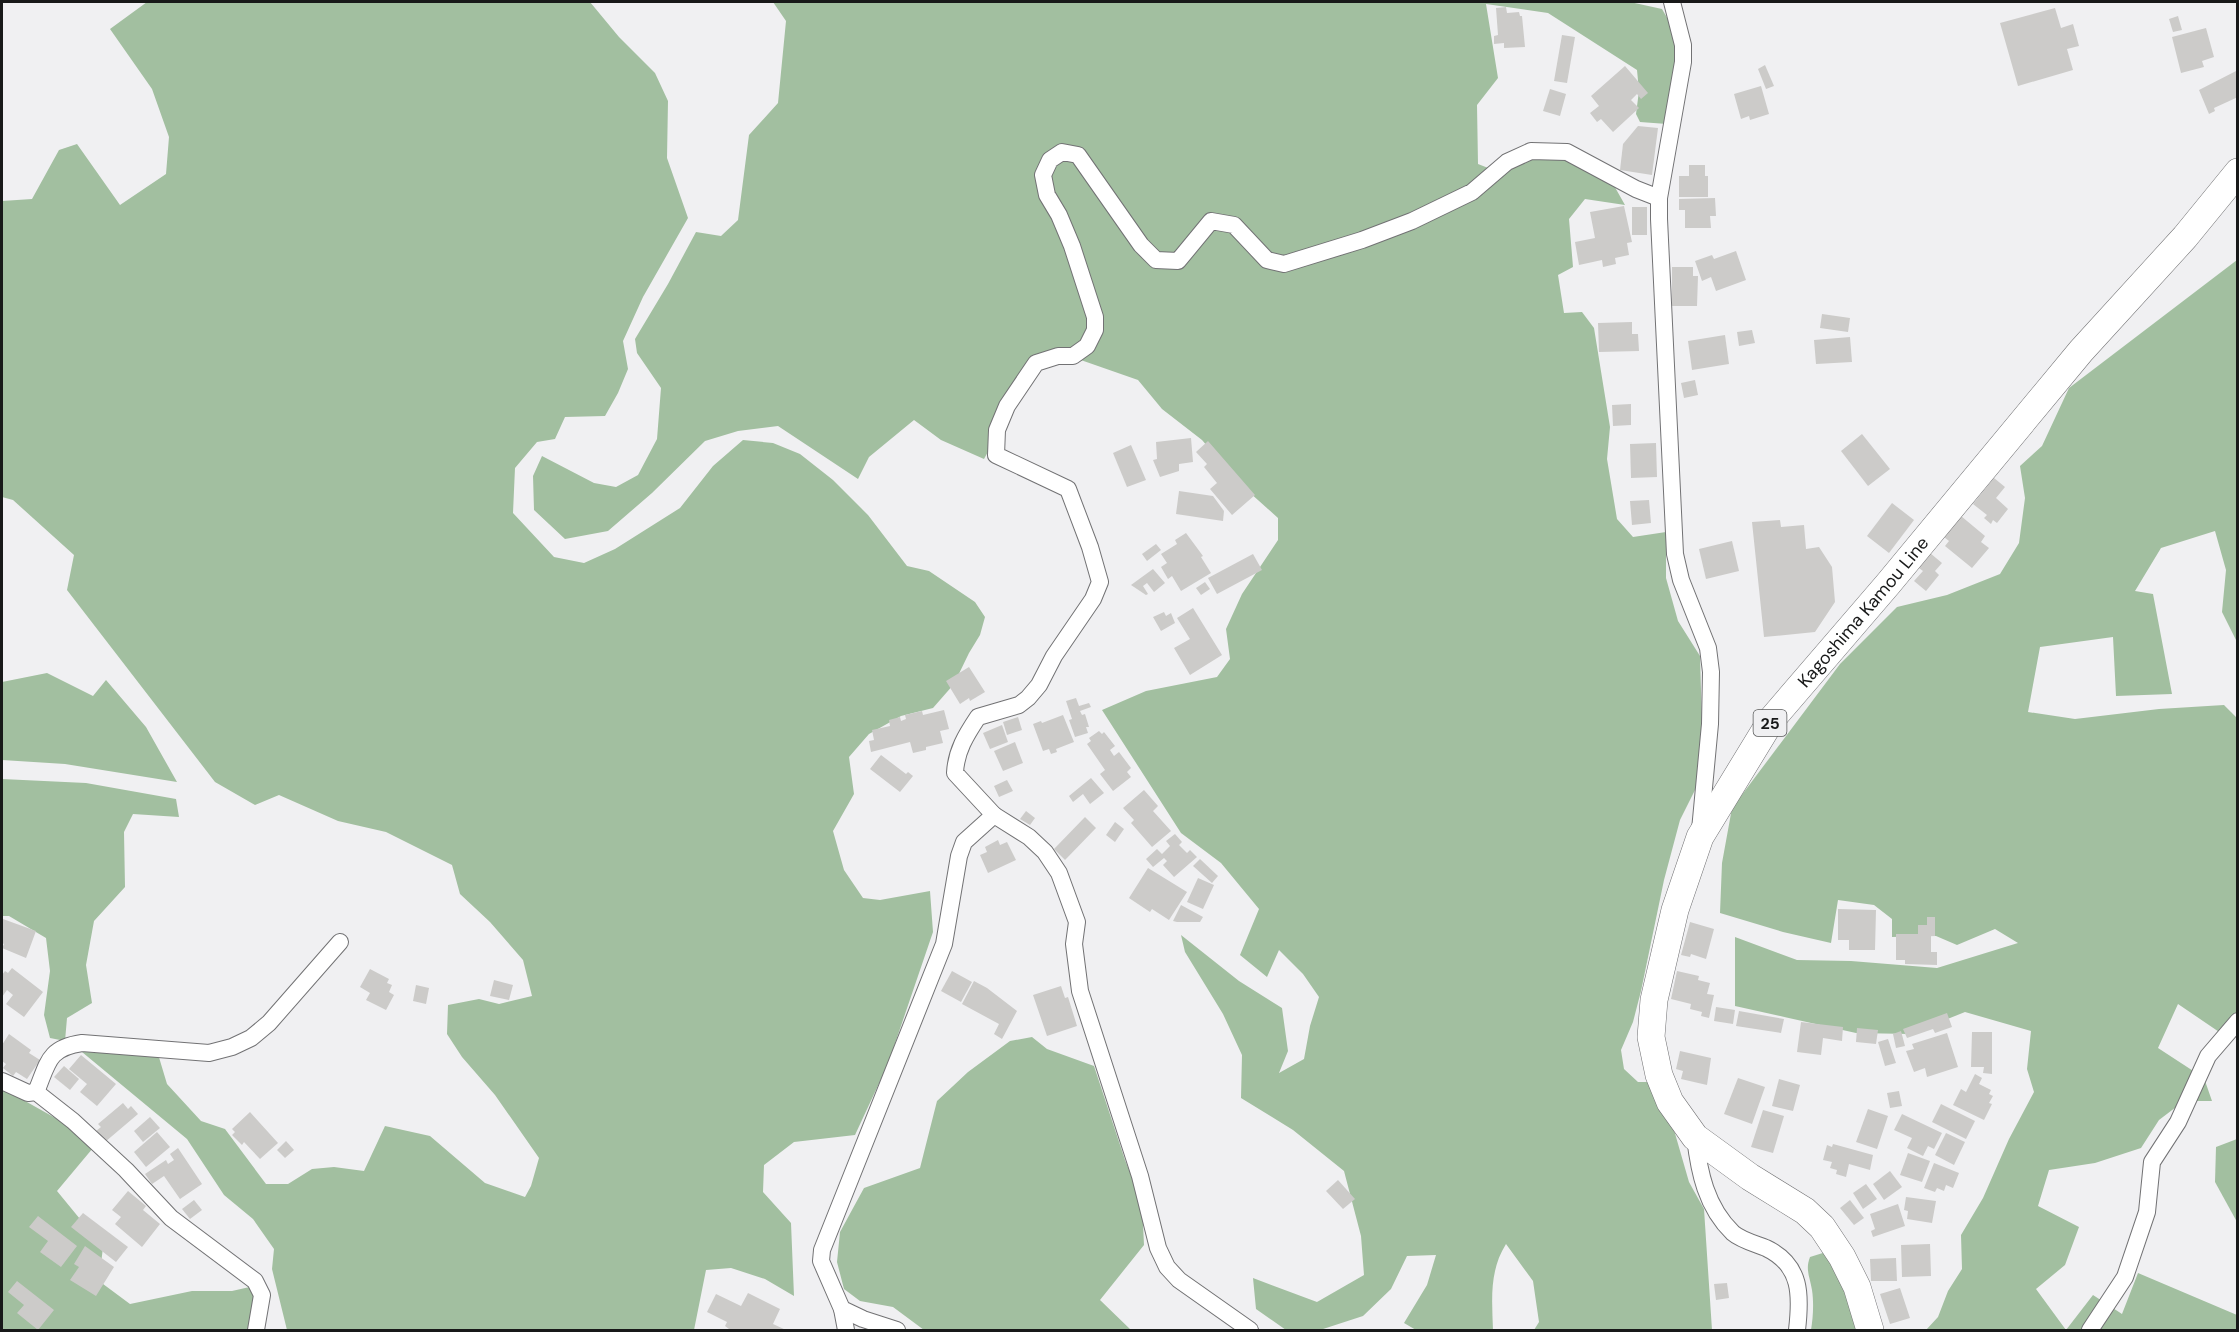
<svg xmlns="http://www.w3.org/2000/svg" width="2239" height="1332" viewBox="0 0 2239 1332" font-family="'DM Sans',sans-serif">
<rect width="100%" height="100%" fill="#f0f0f2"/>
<!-- forest -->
<g fill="#a2bfa0">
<polygon points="147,2 590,2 619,37 655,73 668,101 667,158 688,218 643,297 623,341 628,369 618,393 605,416 565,417 555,439 537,442 515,468 513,513 554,557 584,563 615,549 680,508 713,466 743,440 773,443 800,454 833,480 868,515 907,566 929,571 975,602 985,617 980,635 969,653 954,684 933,708 901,716 869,734 849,757 854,794 833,831 844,870 863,898 880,900 930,891 933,932 888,1064 855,1135 794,1142 764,1165 763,1192 791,1223 794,1296 765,1279 731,1268 706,1270 694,1330 287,1330 272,1269 274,1249 253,1219 224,1195 187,1139 82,1052 158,1054 167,1084 201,1121 225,1129 266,1184 288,1184 312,1169 334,1167 364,1171 385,1126 430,1136 485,1183 525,1197 531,1186 539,1158 495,1095 462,1057 447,1034 448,1005 479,999 499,1004 532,996 523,960 490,922 460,894 452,865 386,832 338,821 279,795 255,805 215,782 67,590 74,555 13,500 2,497 2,201 32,199 59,150 77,144 120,205 166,174 169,137 152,89 110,29"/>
<path d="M773,2H1630L1662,9L1673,28L1675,62L1667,124L1640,122L1636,114L1639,91L1637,70L1548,13L1486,4L1498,78L1477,105L1478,164L1501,173L1529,155L1567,156L1612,182L1625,205L1585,199L1569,219L1573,267L1558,275L1564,313L1582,312L1594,328L1610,427L1607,459L1617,519L1633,537L1666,532V578L1678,621L1700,656L1702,726L1698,784L1680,820L1664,880L1641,991L1633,1022L1621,1050L1624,1069L1638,1082H1651L1674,1130L1689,1182L1704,1209L1712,1330H1534L1539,1322L1533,1281L1506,1244C1489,1271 1492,1300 1493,1330H1416L1404,1323L1427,1285L1436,1255L1407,1256L1391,1289L1363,1316L1320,1330H1286L1256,1309L1253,1278L1317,1302L1364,1275L1361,1236L1344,1171L1293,1130L1241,1098L1242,1055L1223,1014L1185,952L1181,935L1239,981L1282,1008L1288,1051L1279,1073L1304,1059L1310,1026L1319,997L1303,974L1279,950L1267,977L1240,955L1259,909L1221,863L1181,833L1102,710L1146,691L1217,677L1230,659L1226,629L1242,594L1278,540V518L1239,483L1202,440L1162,409L1138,380L1055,351L1022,390L984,459L941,440L914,420L869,457L858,479L778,426L738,431L705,441L652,493L608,531L565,539L534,510L533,476L542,456L594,483L616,487L638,475L657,439L661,388L637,353L635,339L668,284L696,232L721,236L738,220L749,135L778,103L786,21Z"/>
<polygon points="2237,260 2237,642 2222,612 2226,570 2215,531 2161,548 2135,591 2153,594 2172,694 2116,696 2113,637 2040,647 2028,712 2075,719 2159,709 2224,705 2237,718 2237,1029 2228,1038 2178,1004 2158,1048 2204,1078 2212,1101 2184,1101 2159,1120 2141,1148 2095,1163 2049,1170 2038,1206 2079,1227 2065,1265 2036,1289 2066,1330 2093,1295 2122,1314 2138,1273 2237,1315 2237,1330 1926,1330 1938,1317 1948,1291 1962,1269 1961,1235 1983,1198 2009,1139 2034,1092 2027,1069 2031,1031 1965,1012 1910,1034 1856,1033 1735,1006 1735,937 1797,960 1851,961 1937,968 2018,943 1995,929 1957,945 1936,936 1892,937 1892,919 1874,905 1838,900 1831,943 1783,932 1720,913 1722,863 1732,808 1840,664 1897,607 1947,595 2000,574 2019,543 2025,498 2020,466 2042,446 2069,388"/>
<polygon points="47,673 93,696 106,680 146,727 177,782 65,764 2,760 2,682"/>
<polygon points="2,779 86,783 176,799 179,817 133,814 124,832 125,887 94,921 86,965 92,1003 67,1018 65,1041 50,1038 44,1015 50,971 46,938 9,916 2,916"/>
<polygon points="1032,1037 1047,1049 1094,1066 1125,1160 1142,1203 1144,1245 1100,1300 1131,1330 924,1330 893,1307 860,1301 844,1289 837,1262 840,1232 864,1188 920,1168 937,1101 968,1072 1010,1041"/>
<polygon points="2,1088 98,1142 57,1191 103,1247 99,1281 130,1304 192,1291 232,1291 254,1286 259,1330 2,1330"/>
<polygon points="2237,1139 2238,1139 2237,1222 2215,1182 2216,1147"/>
<path d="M1826,1252L1842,1275L1859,1330H1811C1813,1318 1814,1303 1812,1290C1810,1277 1805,1270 1810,1257Z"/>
</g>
<!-- building -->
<g fill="#cccbc9">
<polygon points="1506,7 1507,13 1519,12 1520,16 1522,16 1525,47 1504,48 1504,43 1494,44 1494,36 1498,35 1496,8"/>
<polygon points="2055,8 2061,28 2073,24 2079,46 2067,49 2073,70 2018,86 2000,23"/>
<polygon points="2178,16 2182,30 2173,32 2169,19"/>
<polygon points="2206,28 2214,57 2202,61 2204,67 2181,73 2172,37"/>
<polygon points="1562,35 1575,37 1567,83 1554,81"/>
<polygon points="1765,65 1774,86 1766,89 1758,69"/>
<polygon points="1625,66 1648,93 1641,99 1637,94 1631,100 1639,108 1613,132 1601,119 1597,122 1590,113 1599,106 1591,96"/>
<polygon points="2238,70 2238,97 2214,108 2215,111 2209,114 2199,90"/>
<polygon points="1761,86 1769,114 1750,120 1749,116 1741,119 1734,94"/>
<polygon points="1550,89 1566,94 1560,116 1543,111"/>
<polygon points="1638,126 1658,128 1652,175 1620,170 1623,144"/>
<polygon points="1689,165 1705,165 1705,176 1708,176 1708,197 1679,197 1679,176 1689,176"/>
<polygon points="1715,198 1716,216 1710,216 1711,228 1685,228 1685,210 1679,210 1679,199"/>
<polygon points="1624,206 1632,242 1627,243 1629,255 1615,258 1616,264 1603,267 1602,260 1579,265 1575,242 1595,238 1590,212"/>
<rect x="1632" y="207" width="15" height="28"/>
<polygon points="1736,251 1746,280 1716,291 1711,277 1702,281 1695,261 1712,255 1714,259"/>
<polygon points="1672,267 1693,267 1693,276 1698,276 1697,306 1672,306"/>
<polygon points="1822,314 1850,318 1848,332 1820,328"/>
<polygon points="1632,322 1632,334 1638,334 1639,351 1599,352 1598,323"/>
<polygon points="1752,330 1755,343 1739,346 1737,332"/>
<polygon points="1725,335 1729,364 1692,370 1688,341"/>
<polygon points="1850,337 1852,362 1816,364 1814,340"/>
<polygon points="1695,380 1698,395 1684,398 1681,383"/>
<polygon points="1631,404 1631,425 1613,426 1612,405"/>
<polygon points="1862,434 1890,469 1868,486 1841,451"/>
<polygon points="1191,438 1193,462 1179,464 1179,471 1160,477 1153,460 1157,459 1156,442"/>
<polygon points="1208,441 1255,495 1232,515 1210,489 1217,483 1204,467 1207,464 1196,452"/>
<polygon points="1656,443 1657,477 1631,478 1630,444"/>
<polygon points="1131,445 1146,480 1127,487 1113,453"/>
<polygon points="1994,478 2005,487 1996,498 2008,509 1997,523 1993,520 1991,524 1984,518 1987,515 1973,504"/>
<polygon points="1179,491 1213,496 1224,511 1223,521 1176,514"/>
<polygon points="1649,500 1651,523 1632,525 1630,501"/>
<polygon points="1892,503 1914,520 1889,553 1867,536"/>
<polygon points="1961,516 1985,536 1981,542 1989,548 1972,568 1945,546 1949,541 1944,537"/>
<polygon points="1780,520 1781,527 1804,525 1806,549 1819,547 1832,567 1835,602 1815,632 1764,637 1752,522"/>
<polygon points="1186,533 1203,556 1201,557 1211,573 1181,591 1172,576 1168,579 1161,567 1167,563 1161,554 1177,544 1175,540"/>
<polygon points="1732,541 1739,571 1706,579 1699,549"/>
<polygon points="1156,544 1161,550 1147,561 1142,554"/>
<polygon points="1930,553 1942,563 1935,571 1939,575 1926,591 1914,581 1923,571 1919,568"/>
<polygon points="1253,554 1262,570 1217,594 1208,578"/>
<polygon points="1153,569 1165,583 1154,592 1147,583 1143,586 1148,594 1146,595 1131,585"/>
<polygon points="1205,582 1210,589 1201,595 1196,588"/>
<polygon points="1193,608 1222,655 1190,675 1174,648 1190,639 1177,618"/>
<polygon points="1164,612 1166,616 1171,613 1175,623 1161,631 1153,617"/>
<polygon points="969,667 985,692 970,701 969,698 960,704 946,681"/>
<polygon points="1076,698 1079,706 1089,703 1091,707 1080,711 1082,715 1085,714 1089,727 1086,727 1088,733 1075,737 1069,720 1072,719 1066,701"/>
<polygon points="944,710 949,729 940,731 943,743 926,747 926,750 913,753 910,742 871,752 869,741 874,740 872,730 890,726 889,720 900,717 901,721 906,719 905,715 922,711 923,715"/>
<polygon points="1063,715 1074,742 1056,749 1057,752 1051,754 1049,749 1043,751 1033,724 1041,721 1042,723"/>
<polygon points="1018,717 1022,730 1007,735 1003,722"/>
<polygon points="1002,725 1008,742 990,749 983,733"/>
<polygon points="1099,731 1102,734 1104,732 1115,746 1110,750 1114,756 1119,752 1131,768 1127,772 1131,777 1113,791 1100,774 1105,770 1087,744 1091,741 1089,738"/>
<polygon points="1015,742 1023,763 1003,771 994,751"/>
<polygon points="881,755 906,774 908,772 913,776 900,792 870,769"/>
<polygon points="1091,778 1104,793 1090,804 1083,794 1073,802 1069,796"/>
<polygon points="1007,780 1013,791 999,797 994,786"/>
<polygon points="1144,790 1158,806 1153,811 1171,831 1152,847 1131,823 1134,820 1123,808"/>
<polygon points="1026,811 1035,818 1030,825 1020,819"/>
<polygon points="1085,817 1096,828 1065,860 1054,849"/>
<polygon points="1115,822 1124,829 1115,842 1106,835"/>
<polygon points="1175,834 1182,842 1179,845 1187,853 1190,850 1197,857 1174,877 1163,865 1167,861 1164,858 1153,867 1146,859 1157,849 1162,854 1170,846 1166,841"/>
<polygon points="998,840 1000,845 1007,842 1016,860 988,873 980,855 987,852 985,847"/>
<polygon points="1200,859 1218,876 1212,883 1193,866"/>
<polygon points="1148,868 1187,892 1169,920 1152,909 1150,912 1129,898"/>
<polygon points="1198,878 1214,885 1203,909 1187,902"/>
<polygon points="1181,905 1203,917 1200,922 1177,922 1173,921"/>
<polygon points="1838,909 1876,910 1875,950 1849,950 1849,940 1838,940"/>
<polygon points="1927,917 1935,917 1935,936 1931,936 1931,952 1937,952 1937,965 1905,964 1905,960 1896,960 1896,934 1918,934 1918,925 1927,925"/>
<polygon points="3,919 36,931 26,958 2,948 4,944 2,943"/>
<polygon points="1690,922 1714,929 1706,959 1691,954 1690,957 1681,955"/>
<polygon points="12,968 43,992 24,1017 6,1004 13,995 7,990 2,997 2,975 5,971 8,973"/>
<polygon points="370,969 389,979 387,983 392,985 389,992 394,995 386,1010 366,1000 370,993 360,987"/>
<polygon points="952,971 972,982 961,1002 941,991"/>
<polygon points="1677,971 1699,976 1698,980 1710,983 1707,994 1714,995 1709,1018 1701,1016 1702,1012 1690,1009 1691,1004 1671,999"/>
<polygon points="494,980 513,985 509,1000 490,996"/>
<polygon points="974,981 987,988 1017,1011 1002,1039 994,1034 999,1024 962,1004"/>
<polygon points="416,985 429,988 426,1004 413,1001"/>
<polygon points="1061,986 1065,998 1068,997 1077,1026 1047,1036 1033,995"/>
<polygon points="1716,1007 1735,1010 1733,1024 1714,1021"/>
<polygon points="1739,1011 1784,1019 1781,1033 1736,1026"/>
<polygon points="1947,1013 1952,1027 1935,1033 1933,1029 1907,1038 1903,1029"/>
<polygon points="1801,1022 1843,1027 1842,1041 1823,1038 1821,1055 1797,1052"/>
<polygon points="1857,1028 1878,1030 1876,1044 1856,1042"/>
<polygon points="1901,1031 1905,1046 1896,1048 1893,1034"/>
<polygon points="1972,1032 1992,1032 1992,1074 1983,1073 1984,1067 1971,1067"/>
<polygon points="1947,1033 1958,1067 1927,1077 1925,1068 1914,1072 1906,1051 1914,1049 1912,1044"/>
<polygon points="9,1034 31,1050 29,1053 40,1060 27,1079 16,1072 13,1076 3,1068 6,1064 2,1061 2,1045"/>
<polygon points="1888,1039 1896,1063 1885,1066 1878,1042"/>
<polygon points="1680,1051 1711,1058 1707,1085 1681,1079 1683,1071 1676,1069"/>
<polygon points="81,1055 116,1084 97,1106 80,1092 87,1084 69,1069"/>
<polygon points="64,1066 79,1079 70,1090 54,1077"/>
<polygon points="1975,1074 1982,1078 1979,1084 1991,1090 1989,1094 1993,1096 1989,1103 1992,1104 1984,1120 1953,1105 1961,1089 1966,1092"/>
<polygon points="1738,1078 1765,1087 1752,1124 1724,1114"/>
<polygon points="1779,1079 1800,1085 1793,1111 1772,1106"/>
<polygon points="1899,1091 1902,1106 1890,1108 1887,1093"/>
<polygon points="123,1103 128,1109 131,1106 138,1114 105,1142 96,1131 101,1127 98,1124"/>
<polygon points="1941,1104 1975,1121 1966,1139 1932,1122"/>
<polygon points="1868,1109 1888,1116 1877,1149 1856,1142"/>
<polygon points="1763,1110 1784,1116 1773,1153 1751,1147"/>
<polygon points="250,1112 278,1143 260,1159 244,1142 242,1145 232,1135 235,1132 232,1129"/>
<polygon points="1902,1114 1942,1133 1934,1149 1928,1146 1923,1156 1907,1148 1912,1138 1894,1130"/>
<polygon points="150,1117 160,1128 143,1142 134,1131"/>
<polygon points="157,1132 170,1147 146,1167 134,1152"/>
<polygon points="1946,1133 1965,1142 1954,1165 1935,1155"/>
<polygon points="286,1141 294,1150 285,1158 277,1150"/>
<polygon points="1833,1144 1873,1155 1870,1170 1849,1164 1846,1177 1836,1174 1837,1170 1830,1168 1832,1162 1823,1160 1827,1145 1832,1147"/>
<polygon points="178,1148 202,1184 180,1199 164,1176 152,1184 145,1174 166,1160 168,1164 174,1160 170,1154"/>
<polygon points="1908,1153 1930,1161 1922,1182 1900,1175"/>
<polygon points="1934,1163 1959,1173 1953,1188 1946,1185 1944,1191 1937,1188 1935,1192 1924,1188"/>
<polygon points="1890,1171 1902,1187 1884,1200 1873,1184"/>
<polygon points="1338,1180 1355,1199 1343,1209 1326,1191"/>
<polygon points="1866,1184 1877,1199 1863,1209 1853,1193"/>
<polygon points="128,1191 146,1206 143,1210 160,1224 142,1247 115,1224 121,1217 112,1210"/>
<polygon points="1906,1197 1936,1201 1932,1223 1907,1219 1908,1211 1904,1210"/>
<polygon points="194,1200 202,1210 190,1219 182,1209"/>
<polygon points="1850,1200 1864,1218 1854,1225 1840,1208"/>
<polygon points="1898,1204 1905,1226 1873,1237 1871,1231 1875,1229 1870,1214"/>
<polygon points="83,1213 128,1247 116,1262 71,1227"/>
<polygon points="38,1216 77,1246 61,1267 40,1252 48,1241 29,1227"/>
<polygon points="1930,1244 1931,1276 1902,1277 1901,1245"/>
<polygon points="85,1246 114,1267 96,1296 70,1280 79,1267 74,1264"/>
<polygon points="1896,1258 1897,1281 1871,1281 1870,1259"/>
<polygon points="17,1281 54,1310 38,1330 17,1313 24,1305 8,1292"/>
<polygon points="1727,1283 1729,1298 1716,1300 1714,1284"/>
<polygon points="1900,1288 1910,1318 1890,1324 1880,1294"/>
<polygon points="748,1293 780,1309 773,1324 786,1330 728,1330 729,1329 725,1326 727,1322 707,1312 716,1294 741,1306"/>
</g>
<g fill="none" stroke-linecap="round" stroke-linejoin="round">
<!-- minor casing -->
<g stroke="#727274" stroke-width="18">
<g id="minor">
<polyline points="1672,2 1683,45 1683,62 1659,198 1659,219 1675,554 1681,580 1708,648 1711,672 1710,724 1700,830"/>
<path d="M994,815L955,773C956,751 966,735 978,717L1019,705L1028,698L1039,685L1054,656L1093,599L1100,582L1090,547L1068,489L996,455L997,430L1007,406L1036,363L1058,356H1073L1087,346L1095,330V317L1072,246L1059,215L1047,195L1043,175L1050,160L1062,152L1078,155L1141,245L1156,260L1178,261L1211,221L1234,225L1267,260L1284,264L1362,240L1412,221L1472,192L1507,162L1531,151L1567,152L1636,189L1659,198"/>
<polyline points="2,1081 28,1093 36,1092 73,1121 126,1170 171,1218 255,1281 262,1295 256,1330"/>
<path d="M36,1092C48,1064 47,1048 82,1043L209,1053L232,1047L251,1038L269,1023L340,942"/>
<path d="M1695,1137C1699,1172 1706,1207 1733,1233C1741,1240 1756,1244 1766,1248C1802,1265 1801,1296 1797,1330"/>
<polyline points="842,1309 846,1330"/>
<polyline points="897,1330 863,1319 842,1309 821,1261 822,1250 944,944 959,856 964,842 994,815 1029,837 1045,852 1059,873 1077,922 1074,944 1080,991 1140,1176 1158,1248 1167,1267 1179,1280 1250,1330"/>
<polyline points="2090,1330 2125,1277 2147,1212 2152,1162 2178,1122 2208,1056 2238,1021"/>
</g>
</g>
<!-- primary casing -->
<g stroke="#727274" stroke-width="28">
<g id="primary">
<path id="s1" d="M1870,1330L1857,1287L1842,1257L1822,1227L1805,1211L1750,1177L1695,1137L1670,1102L1659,1075L1651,1037L1654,1000L1675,910L1700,837L1772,719L1888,584L2081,351L2185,237L2238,172"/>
</g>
</g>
<!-- minor -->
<use href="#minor" stroke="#fff" stroke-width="16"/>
<!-- primary -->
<use href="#primary" stroke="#fff" stroke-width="27"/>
</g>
<g text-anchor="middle" stroke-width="4.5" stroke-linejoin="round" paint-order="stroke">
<!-- shield labels -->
<rect fill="#f0f0f2" stroke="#595a5a" stroke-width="1.5" x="1753.5" y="710" width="33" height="26" rx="4.5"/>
<g font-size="16" font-weight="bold" fill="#181919">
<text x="1770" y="729">25</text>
</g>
<!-- street labels -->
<g font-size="18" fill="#181919" stroke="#f0f0f2">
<text dy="6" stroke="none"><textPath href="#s1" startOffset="867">Kagoshima Kamou Line</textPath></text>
</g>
</g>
<!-- border -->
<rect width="2239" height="1332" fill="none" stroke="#181919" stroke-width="6"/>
</svg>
